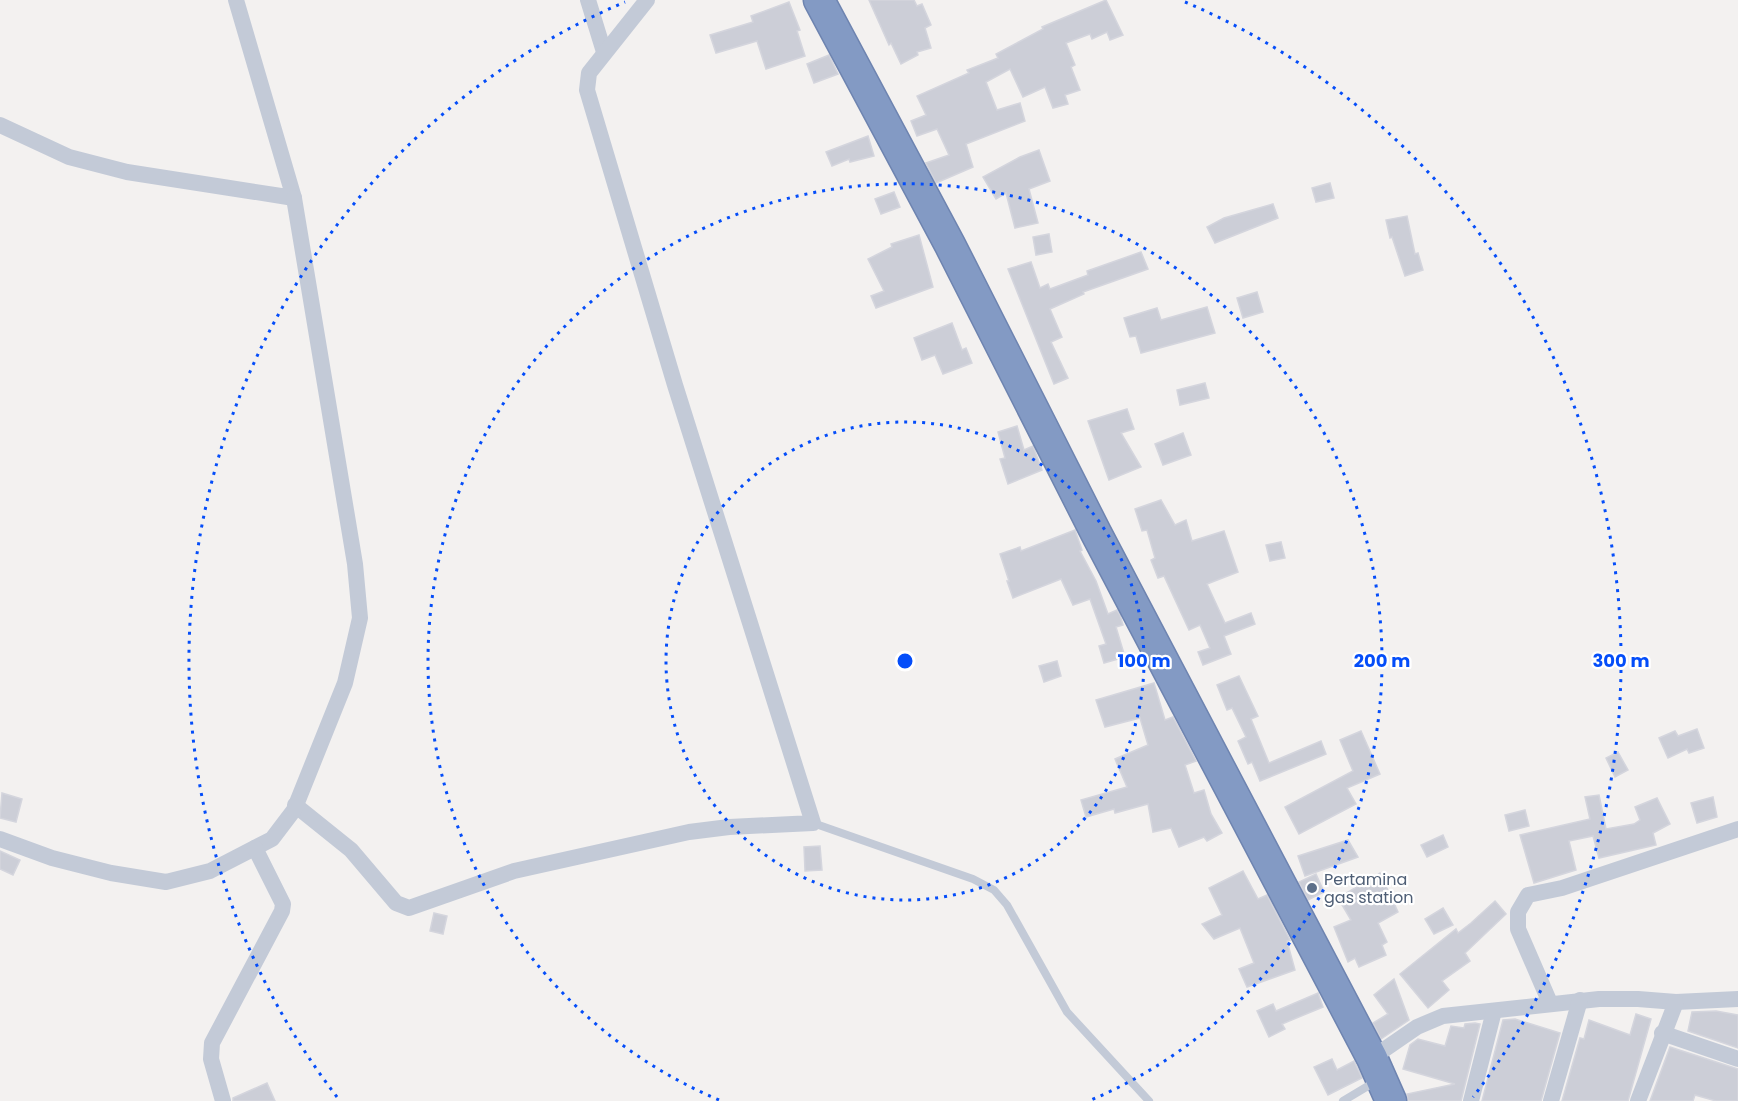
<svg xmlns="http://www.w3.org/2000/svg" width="1738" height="1101" viewBox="0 0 1738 1101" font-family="Poppins,sans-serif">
<rect width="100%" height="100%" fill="#f3f1f0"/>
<!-- building -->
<g fill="#ccced7" stroke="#d4d5dd" stroke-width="1.5">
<polygon points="869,0 914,0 917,6 922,4 931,25 925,28 931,48 917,52 918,55 901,64 891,43 889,45"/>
<polygon points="1106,0 1123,35 1110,40 1107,32 1092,39 1090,34 1066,43 1075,65 1071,67 1080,90 1065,95 1068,104 1053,108 1045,87 1023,97 1010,69 986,82 997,110 1020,103 1025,121 966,144 973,167 936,183 926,163 949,155 937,129 917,136 911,121 926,115 917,96 969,73 967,70 998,58 996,54 1043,29 1042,27"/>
<polygon points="789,2 800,30 797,31 805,56 766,69 757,41 716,53 710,35 753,22 751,16"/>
<polygon points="829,55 838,74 814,83 807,64"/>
<polygon points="868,136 874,156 850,162 849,159 832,166 826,152"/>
<polygon points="1039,150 1050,181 1029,189 1038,223 1015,228 1006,193 996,199 983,177 1020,157"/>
<polygon points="1330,183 1334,198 1316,202 1312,188"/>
<polygon points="894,192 900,207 881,214 875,199"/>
<polygon points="1273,204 1278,218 1215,243 1207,227 1224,218"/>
<polygon points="1407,216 1415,254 1418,253 1423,270 1405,276 1392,237 1390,238 1386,220"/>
<polygon points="1049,234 1052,252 1036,255 1033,237"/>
<polygon points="919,235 933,287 876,308 871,296 884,291 868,259 892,247 891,244"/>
<polygon points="1141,252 1148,269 1083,292 1084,294 1050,309 1062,337 1051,342 1068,378 1054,384 1008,269 1031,262 1040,288 1048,284 1050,289 1088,275 1087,271"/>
<polygon points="1257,292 1263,312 1243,318 1237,298"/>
<polygon points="1207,307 1215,333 1141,353 1136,336 1130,337 1124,318 1157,308 1161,320"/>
<polygon points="952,323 962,350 966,348 972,363 943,374 935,355 922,360 914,338"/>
<polygon points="1205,383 1209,398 1180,405 1177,390"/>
<polygon points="1127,409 1134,429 1121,433 1141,467 1109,480 1088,421"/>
<polygon points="1017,426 1024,450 1033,446 1042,470 1008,484 1000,459 1005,458 998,432"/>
<polygon points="1183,433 1191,455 1163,465 1155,444"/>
<polygon points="1161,500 1175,525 1186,520 1192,541 1224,531 1238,572 1207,584 1225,623 1251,613 1255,624 1224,636 1231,654 1203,665 1198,652 1210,648 1200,625 1189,630 1164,576 1158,578 1151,560 1155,558 1147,530 1142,531 1135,509"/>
<polygon points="1075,530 1082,550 1080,551 1096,581 1108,614 1117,610 1120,615 1123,625 1116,627 1125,657 1104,663 1099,646 1106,644 1090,599 1073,605 1061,579 1013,598 1007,581 1009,581 1000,554 1020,547 1021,551"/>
<polygon points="1281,542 1285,558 1270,561 1266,545"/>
<polygon points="1057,661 1061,676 1044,682 1039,666"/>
<polygon points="1239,676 1258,716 1251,719 1269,763 1321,741 1326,754 1260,781 1252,762 1248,764 1238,741 1246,737 1232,708 1227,710 1217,685"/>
<polygon points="1154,683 1165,720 1173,717 1196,761 1185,765 1194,793 1204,790 1211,814 1222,833 1207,841 1204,837 1179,847 1171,828 1153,832 1148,804 1115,813 1114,809 1086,817 1081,800 1127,787 1115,759 1148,745 1140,718 1105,727 1096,700"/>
<polygon points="1697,729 1704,748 1689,753 1687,749 1668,758 1659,738 1675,731 1678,736"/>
<polygon points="1361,731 1380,774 1347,788 1356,804 1299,834 1285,807 1353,771 1340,740"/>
<polygon points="1618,752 1628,770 1615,777 1606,758"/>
<polygon points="2,793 22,799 16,822 0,818"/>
<polygon points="1599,795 1606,829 1634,824 1640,820 1635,807 1657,798 1670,824 1653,833 1656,845 1599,858 1593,836 1569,841 1576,870 1534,883 1520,835 1590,819 1585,797"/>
<polygon points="1713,797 1717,817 1697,823 1691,803"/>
<polygon points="1525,810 1529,826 1509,831 1505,815"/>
<polygon points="1443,835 1448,847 1427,857 1421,845"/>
<polygon points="1348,840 1358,857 1305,876 1298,856"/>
<polygon points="820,846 822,870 805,871 804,847"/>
<polygon points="0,851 20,860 13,875 0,869"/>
<polygon points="1243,871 1258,899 1267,895 1290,940 1287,941 1295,970 1247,987 1239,969 1254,963 1240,928 1214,939 1202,924 1222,915 1209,888"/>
<polygon points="1380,873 1398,912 1378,923 1387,942 1382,945 1386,955 1359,967 1355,958 1348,962 1334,927 1351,920 1338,898"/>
<polygon points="1316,874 1324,892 1308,900 1299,882"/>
<polygon points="1495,901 1506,914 1465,953 1470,961 1442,981 1449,990 1428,1008 1400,974 1456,929 1458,933 1471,923"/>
<polygon points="1443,908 1453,925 1434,934 1425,919"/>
<polygon points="434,913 447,916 443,934 430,931"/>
<polygon points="1394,979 1409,1020 1381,1039 1373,1023 1388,1014 1374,995"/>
<polygon points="1318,993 1323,1007 1282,1024 1285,1029 1269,1037 1257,1011 1273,1004 1276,1011"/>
<polygon points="1716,1011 1738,1015 1738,1048 1688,1031 1692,1012"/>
<polygon points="1636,1014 1651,1019 1628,1101 1562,1101 1580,1038 1584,1039 1589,1020 1630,1035"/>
<polygon points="1515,1019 1560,1033 1541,1101 1482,1101 1503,1020"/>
<polygon points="1475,1023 1480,1024 1461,1101 1408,1101 1407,1094 1455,1084 1403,1069 1410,1045 1418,1039 1445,1046 1451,1026 1464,1028 1465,1024"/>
<polygon points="1670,1047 1738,1069 1738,1101 1716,1101 1695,1095 1693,1101 1650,1101"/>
<polygon points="1332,1059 1337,1070 1354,1061 1362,1078 1328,1095 1314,1067"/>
<polygon points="267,1083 275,1101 233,1101 233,1098"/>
</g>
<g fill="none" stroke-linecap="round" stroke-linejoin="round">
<!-- highway casing -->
<g stroke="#6e84b0" stroke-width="33">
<polyline id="highway" points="819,0 950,245 1096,533 1372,1058 1391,1101"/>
</g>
<!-- lane -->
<g stroke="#c3cad7" stroke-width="8">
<polyline points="813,823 973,879 994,890 1007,905 1067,1012 1149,1101"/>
<polyline points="1343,1101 1378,1080"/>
</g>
<!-- street -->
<g stroke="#c3cad7" stroke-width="16">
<polyline points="588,0 604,52"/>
<polyline points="0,125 69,157 127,172 294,198 236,0"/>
<polyline points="295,805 351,850 396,903 409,908 514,871 689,832 729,827 813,823 675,385 587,90 589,73 647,0"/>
<polyline points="0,839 52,858 111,873 166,882 210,871 272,839 294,810 345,683 360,618 355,564 294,198"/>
<polyline points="1550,1003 1518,929 1518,912 1528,895 1562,888 1738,829"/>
<polyline points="1662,1033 1738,1059"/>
<polyline points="1372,1058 1417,1027 1443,1016 1599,999 1638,999 1676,1002 1738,999"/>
<polyline points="223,1101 211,1059 212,1043 282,911 283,904 255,848"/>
<polyline points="1471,1101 1494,1011"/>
<polyline points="1551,1101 1580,1000"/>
<polyline points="1638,1101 1676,1002"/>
</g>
<!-- highway -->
<use href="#highway" stroke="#839ac4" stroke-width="30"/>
</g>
<!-- distance rings -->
<g fill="none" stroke="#044df9" stroke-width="3" stroke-dasharray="3 6">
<circle cx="905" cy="661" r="239"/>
<path d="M719 1100A477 477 0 1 1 1091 1100"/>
<path d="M337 1097A716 716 0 0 1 625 2M1185 2A716 716 0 0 1 1473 1097"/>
</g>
<!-- markers -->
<circle fill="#5c6f8a" stroke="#fff" stroke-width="2" cx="1312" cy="888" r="6"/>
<g text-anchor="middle" stroke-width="4.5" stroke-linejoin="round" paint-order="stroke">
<!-- service labels -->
<g font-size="16" fill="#4e5e75" stroke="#fff" text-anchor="start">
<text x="1324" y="885">Pertamina<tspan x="1324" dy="18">gas station</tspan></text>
</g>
</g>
<circle cx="905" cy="661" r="9" fill="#044df9" stroke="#fff" stroke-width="3"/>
<g font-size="18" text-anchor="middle" font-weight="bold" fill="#044df9" stroke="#fff" stroke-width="4.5" stroke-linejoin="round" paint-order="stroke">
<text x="1144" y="667">100 m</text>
<text x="1382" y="667">200 m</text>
<text x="1621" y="667">300 m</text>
</g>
</svg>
